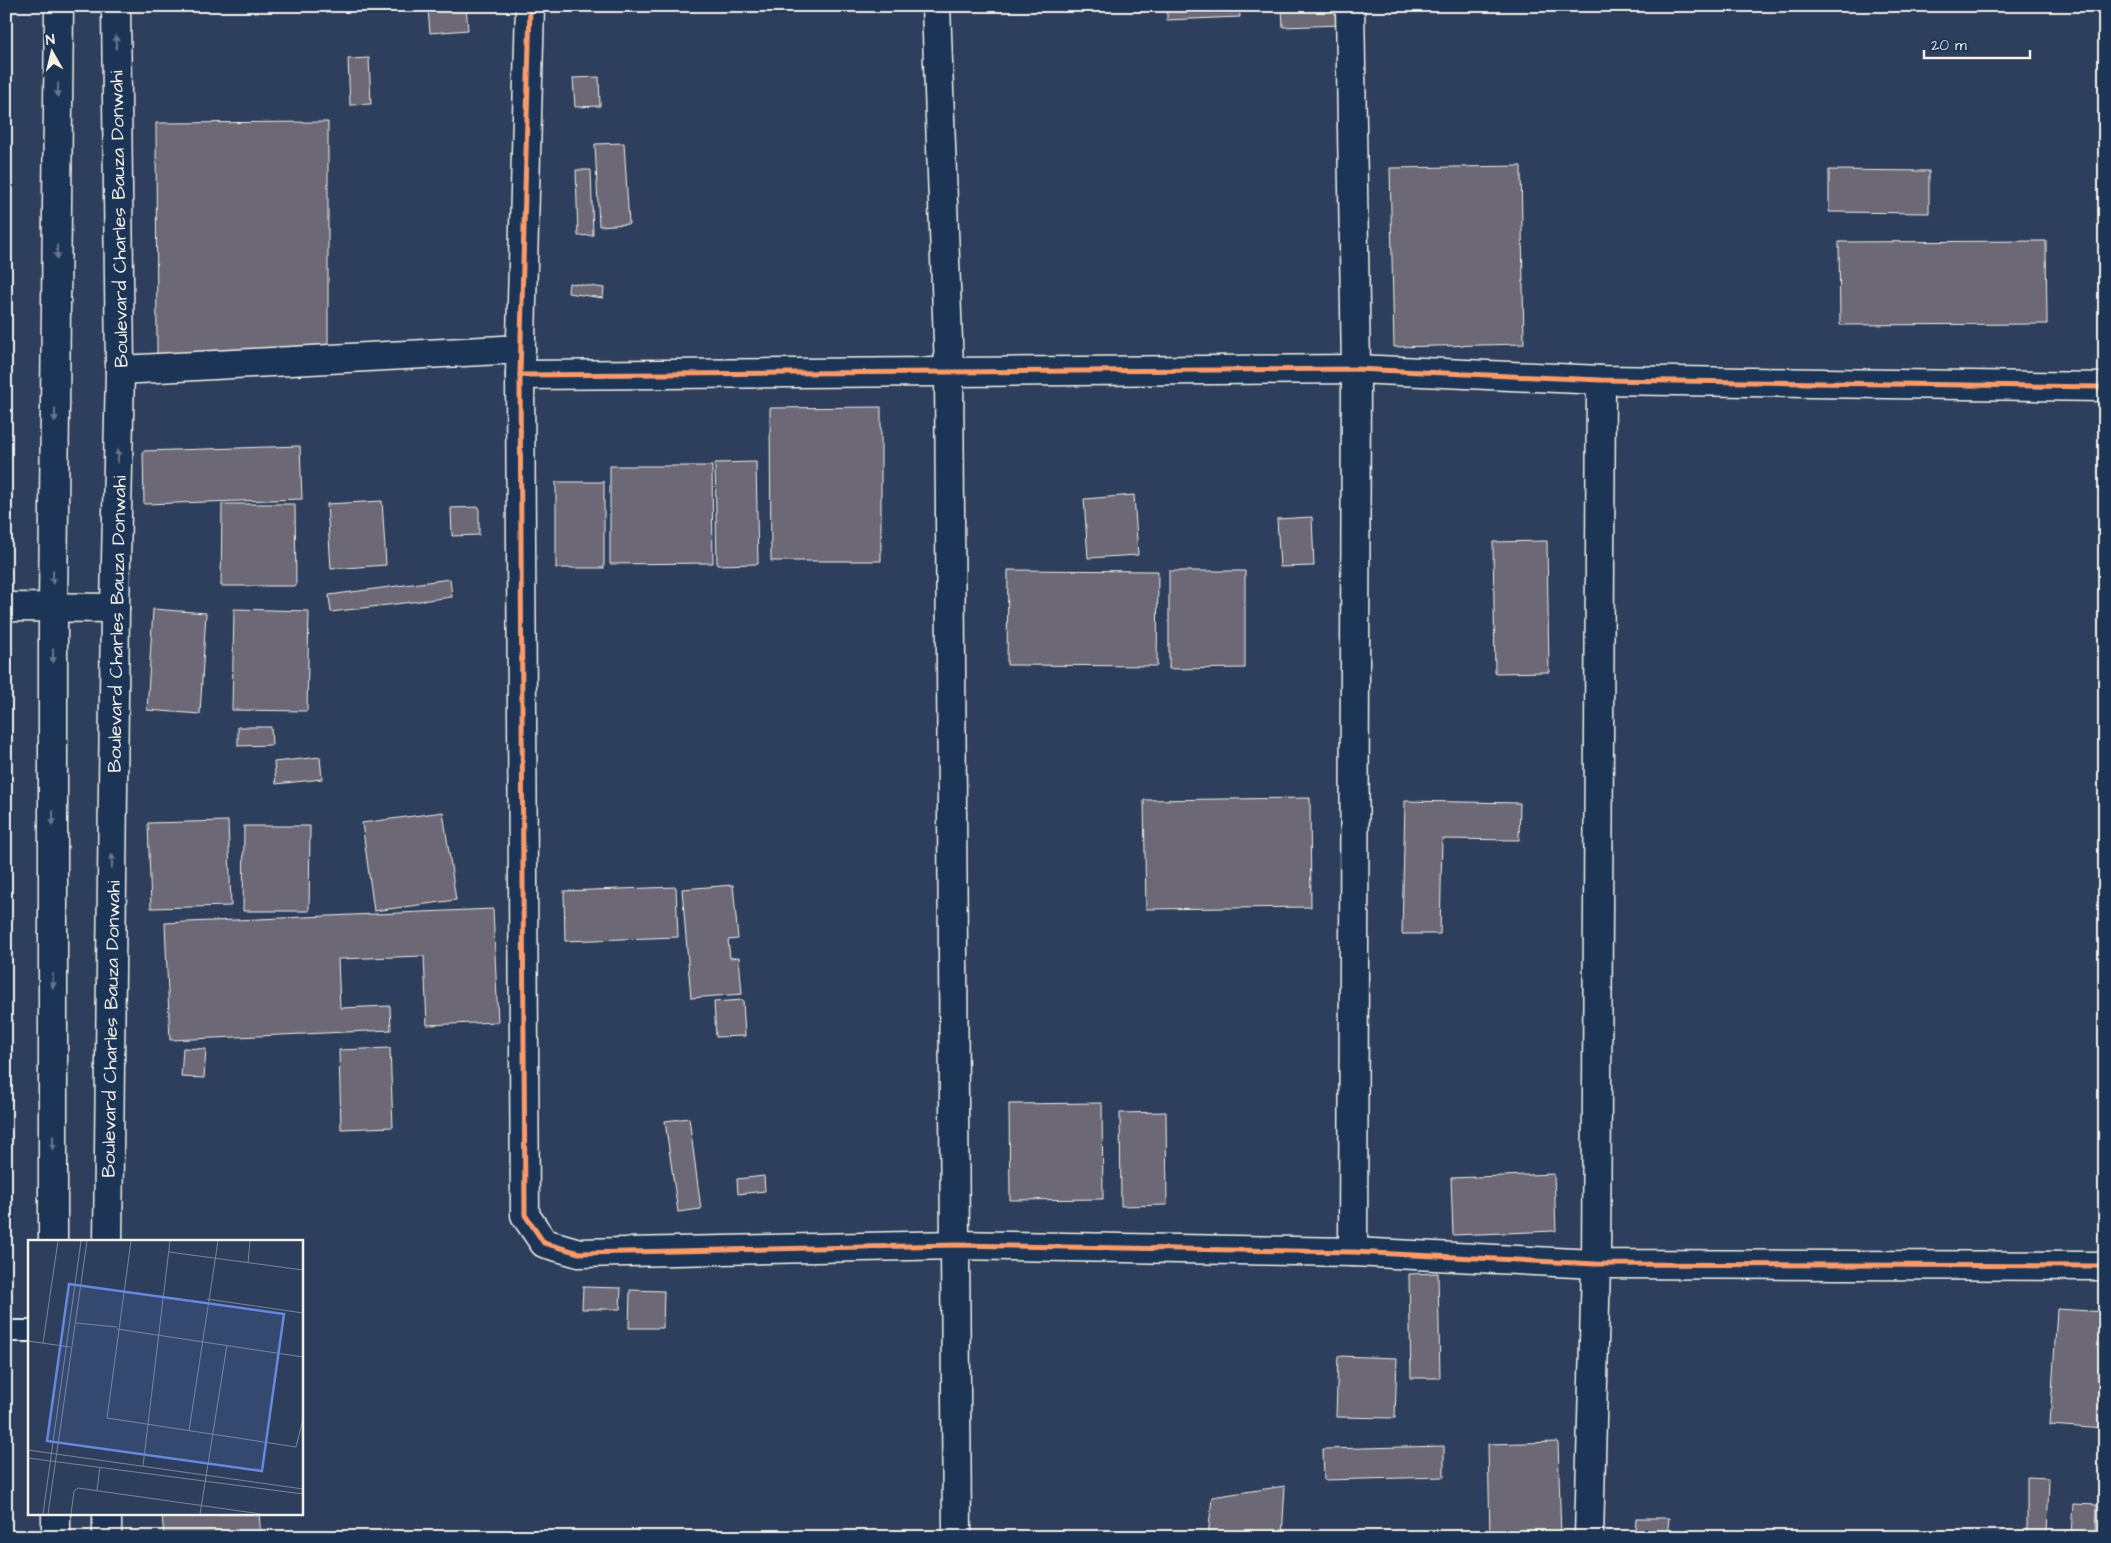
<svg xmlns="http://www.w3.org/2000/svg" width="2111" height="1543" viewBox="0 0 2111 1543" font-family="'Architects Daughter',sans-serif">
<rect width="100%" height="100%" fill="#2d3f5d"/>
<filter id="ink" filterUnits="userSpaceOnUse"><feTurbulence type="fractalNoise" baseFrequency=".02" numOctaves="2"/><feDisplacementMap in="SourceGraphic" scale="10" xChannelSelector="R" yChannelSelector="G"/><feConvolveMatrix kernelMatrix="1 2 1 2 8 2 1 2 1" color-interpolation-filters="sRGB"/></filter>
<g filter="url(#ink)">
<!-- building -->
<g fill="#6c6876" stroke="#f4f1e8">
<polygon points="445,6 466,6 468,30 430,33 428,9 445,8"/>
<polygon points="1167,6 1239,6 1240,17 1167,20"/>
<polygon points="1340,6 1340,25 1283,27 1282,8"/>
<polygon points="369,58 371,104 350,105 348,59"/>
<polygon points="599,77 600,106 575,107 573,78"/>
<polygon points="328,122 328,353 157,354 156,123"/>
<polygon points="624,143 629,224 599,226 595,144"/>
<polygon points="1521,166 1524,344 1394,347 1390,168"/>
<polygon points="576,170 591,170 593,235 578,236"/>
<polygon points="1829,170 1929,171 1929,213 1829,212"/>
<polygon points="2046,241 2047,324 1840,325 1839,242"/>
<polygon points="569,283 604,288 603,298 568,293"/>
<polygon points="881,407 881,561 771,561 770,408"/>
<polygon points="300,446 302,499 144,504 143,451"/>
<polygon points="756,462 758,564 717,565 715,463"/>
<polygon points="610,466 712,466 713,563 610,564"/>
<rect x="556" y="482" width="48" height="86"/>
<polygon points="1134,495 1138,555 1088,558 1084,499"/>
<polygon points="382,501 386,565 331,569 327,504"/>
<polygon points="222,504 295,504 296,586 221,586"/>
<polygon points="479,507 479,535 452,536 451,508"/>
<polygon points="1312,517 1314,566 1280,567 1277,519"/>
<polygon points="1547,541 1549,672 1495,673 1493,542"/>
<polygon points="1008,570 1158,571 1157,666 1007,665"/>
<polygon points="1169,571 1245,571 1245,668 1169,669"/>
<polygon points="450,579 452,597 331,612 329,595"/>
<polygon points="153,609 206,613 200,714 147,710"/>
<polygon points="234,609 309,611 307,711 232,710"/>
<polygon points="238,727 271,727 272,745 238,746"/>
<polygon points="320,757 322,779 276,784 274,762"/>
<polygon points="1310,798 1311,907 1146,909 1144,800"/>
<polygon points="1405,801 1520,803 1519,840 1442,839 1440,934 1402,934"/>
<polygon points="443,812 456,900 374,911 362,823"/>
<polygon points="228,821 231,906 151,908 148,823"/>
<polygon points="244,826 310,826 309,911 243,911"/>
<polygon points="733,885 738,939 728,940 730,958 739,957 742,994 691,998 682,889"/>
<polygon points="676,887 678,937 565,941 564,891"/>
<polygon points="493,909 498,1022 427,1025 424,956 338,959 340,1008 390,1006 391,1030 170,1040 165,923"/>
<polygon points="743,1000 745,1036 716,1037 714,1002"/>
<polygon points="183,1048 206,1049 204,1078 181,1077"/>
<polygon points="390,1048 393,1127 341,1129 339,1050"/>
<polygon points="1102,1103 1103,1199 1010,1200 1009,1104"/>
<polygon points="1166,1112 1167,1205 1121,1206 1120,1113"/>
<polygon points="689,1118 701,1209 678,1212 665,1121"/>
<polygon points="1554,1174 1556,1231 1453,1235 1451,1178"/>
<polygon points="764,1176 765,1191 738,1194 737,1179"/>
<polygon points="1438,1273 1440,1378 1411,1378 1409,1274"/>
<polygon points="583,1287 621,1288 620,1309 582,1309"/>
<polygon points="630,1290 664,1291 663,1328 629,1328"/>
<polygon points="2057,1309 2105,1312 2105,1429 2050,1425"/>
<polygon points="1338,1356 1397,1358 1395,1418 1336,1417"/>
<polygon points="1558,1442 1561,1537 1490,1537 1488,1444"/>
<polygon points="1444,1446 1444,1477 1324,1480 1323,1449"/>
<polygon points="2027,1477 2049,1478 2047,1537 2027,1537"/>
<polygon points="1285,1486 1282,1537 1208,1537 1212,1497"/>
<polygon points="2073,1504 2097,1505 2096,1535 2071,1535"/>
<polygon points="162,1514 259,1514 261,1537 164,1537"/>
<polygon points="1636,1518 1669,1518 1667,1537 1635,1537"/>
</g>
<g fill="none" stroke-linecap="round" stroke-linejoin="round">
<!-- lane casing -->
<g stroke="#f4f1e8" stroke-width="24">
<polyline id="lane" points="6,1331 29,1331"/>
</g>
<!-- street casing -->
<g stroke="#f4f1e8" stroke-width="31">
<g id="street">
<polyline points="530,6 520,375 525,1215 544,1243 579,1253 956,1245 1353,1252 1596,1264 2105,1266"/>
<polyline points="936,6 949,370 957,1537"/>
<polyline points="1350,6 1356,369 1353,1252"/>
<polyline points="120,370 521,349"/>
<polyline points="520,375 1356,369 1601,380 2105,387"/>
<polyline points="6,607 115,608"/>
<polyline points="1589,1537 1596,1264 1601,380"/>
</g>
</g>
<!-- secondary casing -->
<g stroke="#f4f1e8" stroke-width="31">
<g id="secondary">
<polyline points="53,1242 53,607 59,6"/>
<polyline points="108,1242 115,608 120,370 116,6"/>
<polyline points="56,1514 56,1537"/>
<polyline points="107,1537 107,1514"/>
</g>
</g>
<!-- lane -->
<use href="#lane" stroke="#1d3557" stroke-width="20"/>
<!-- street -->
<use href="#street" stroke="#1d3557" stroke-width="28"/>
<!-- secondary -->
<use href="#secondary" stroke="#1d3557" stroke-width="28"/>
<!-- cycleway casing -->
<g stroke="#1d3557" stroke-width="8">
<g id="cycleway">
<polyline points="530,6 520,375 525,1215 544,1243 579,1253 956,1245 1353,1252 1596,1264 2105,1266"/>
<polyline points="520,375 1356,369 1601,380 2105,387"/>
</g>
</g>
<!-- cycleway -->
<use href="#cycleway" stroke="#fa9b69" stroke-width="5"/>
</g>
<!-- one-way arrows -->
<defs><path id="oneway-solid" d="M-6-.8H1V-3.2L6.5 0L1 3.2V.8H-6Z" transform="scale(1.25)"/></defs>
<g fill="#68778a">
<use href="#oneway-solid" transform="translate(116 42) rotate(-91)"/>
<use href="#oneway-solid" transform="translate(58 90) rotate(91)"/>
<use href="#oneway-solid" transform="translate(57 252) rotate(91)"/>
<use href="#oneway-solid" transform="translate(55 415) rotate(91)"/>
<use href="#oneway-solid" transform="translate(118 456) rotate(-89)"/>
<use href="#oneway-solid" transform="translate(53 577) rotate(91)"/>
<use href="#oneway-solid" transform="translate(53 656) rotate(90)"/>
<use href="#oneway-solid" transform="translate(53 818) rotate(90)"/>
<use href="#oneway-solid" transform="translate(112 861) rotate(-89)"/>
<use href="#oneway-solid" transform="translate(53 981) rotate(90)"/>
<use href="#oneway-solid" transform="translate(53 1143) rotate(90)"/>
</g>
</g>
<g text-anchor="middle" stroke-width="4" stroke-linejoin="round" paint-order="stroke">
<!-- street labels -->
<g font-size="19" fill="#f4f1e8" stroke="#1d3557">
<text transform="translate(118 219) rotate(-91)" y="7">Boulevard Charles Bauza Donwahi</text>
<text transform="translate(116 624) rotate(-89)" y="7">Boulevard Charles Bauza Donwahi</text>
<text transform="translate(110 1029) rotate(-89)" y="7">Boulevard Charles Bauza Donwahi</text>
</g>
</g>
<!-- overview -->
<g transform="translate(28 1240)">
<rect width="275" height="275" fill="#2d3f5d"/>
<path fill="none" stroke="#7d8695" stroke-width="1" d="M103,1L79,178L268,207L275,179M141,12L275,30M220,23L222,1M179,59L275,73M48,83L89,87M89,89L275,117M0,101L42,107M15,103L30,1M161,191L190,1M0,210L275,249M0,218L275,254M115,226L142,1M69,250L72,227M15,274L53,1M20,274L59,1M43,274L46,251L50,248L233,274M172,274L199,105"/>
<path fill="#6887de" fill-opacity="0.15" stroke="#6887de" stroke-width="2.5" d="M41,44L256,74L234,231L19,201Z"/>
<rect width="275" height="275" fill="none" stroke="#f4f1e8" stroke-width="2.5"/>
</g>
<!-- margin -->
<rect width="2111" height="1543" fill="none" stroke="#1d3557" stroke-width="25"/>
<rect x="12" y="12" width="2086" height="1518" fill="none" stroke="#f4f1e8" stroke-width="2" filter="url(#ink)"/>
<!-- north arrow -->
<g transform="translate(52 52) rotate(352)" stroke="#1d3557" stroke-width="4" paint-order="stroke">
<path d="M0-4L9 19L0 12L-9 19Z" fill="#f4f1e8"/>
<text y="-8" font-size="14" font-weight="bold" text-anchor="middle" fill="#f4f1e8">N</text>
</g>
<!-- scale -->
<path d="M1924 50v8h106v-8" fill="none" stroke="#f4f1e8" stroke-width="2.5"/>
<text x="1931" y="50" font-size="15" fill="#f4f1e8" stroke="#1d3557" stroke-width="4" paint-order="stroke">20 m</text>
</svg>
